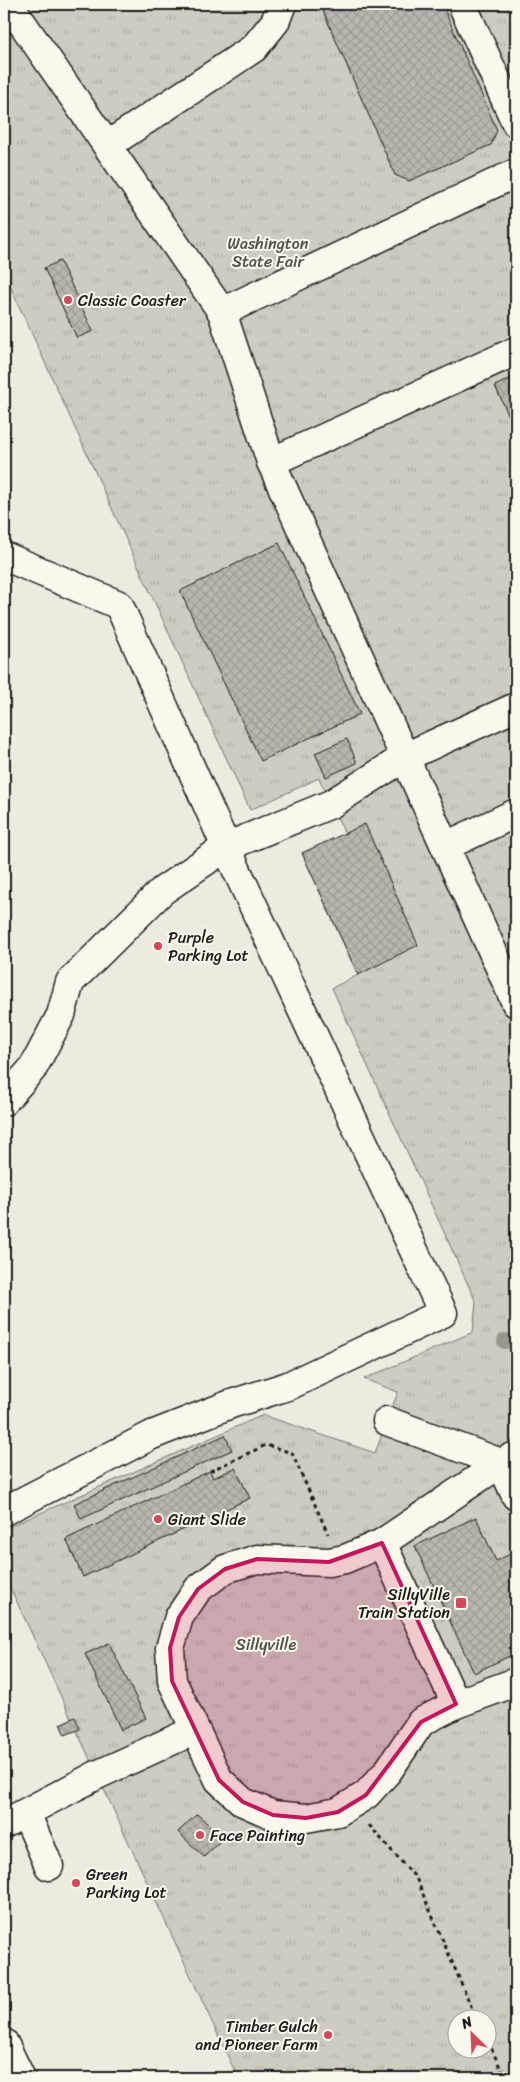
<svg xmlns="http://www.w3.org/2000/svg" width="520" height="2082" viewBox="0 0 520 2082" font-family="Sriracha,sans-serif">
<defs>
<pattern id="park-tufts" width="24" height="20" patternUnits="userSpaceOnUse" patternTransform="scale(1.25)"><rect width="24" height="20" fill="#ceccc2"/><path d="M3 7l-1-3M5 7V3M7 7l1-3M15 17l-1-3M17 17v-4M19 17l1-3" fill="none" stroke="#b0afa6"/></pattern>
<pattern id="building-cross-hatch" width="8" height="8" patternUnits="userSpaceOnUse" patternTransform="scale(1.25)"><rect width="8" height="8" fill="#b9b6af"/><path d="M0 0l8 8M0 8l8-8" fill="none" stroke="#9e9c96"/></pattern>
</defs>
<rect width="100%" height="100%" fill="#eeeadf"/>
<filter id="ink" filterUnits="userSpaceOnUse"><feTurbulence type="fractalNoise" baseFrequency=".02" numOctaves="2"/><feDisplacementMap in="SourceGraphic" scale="10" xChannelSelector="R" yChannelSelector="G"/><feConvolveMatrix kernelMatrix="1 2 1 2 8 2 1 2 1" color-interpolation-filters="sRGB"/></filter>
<g filter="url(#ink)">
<!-- park -->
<path fill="url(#park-tufts)" stroke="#75746f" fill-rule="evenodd" d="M4,4H516V2078H238L4,1574V1529L263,1415L375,1453L398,1392L364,1379L473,1332L476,1302L332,988L358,975L302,853L345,834L319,778L250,810L4,273ZM458,2020H488V2050H458Z"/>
<!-- building -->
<g fill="url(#building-cross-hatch)" stroke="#1c1c1c">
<polygon points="326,4 442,4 497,130 491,145 409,181 395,175 323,11"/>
<polygon points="60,261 93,331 77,338 44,268"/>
<polygon points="516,376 516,431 495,386"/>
<polygon points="279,543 360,714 261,761 180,591"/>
<polygon points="347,739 357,763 326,777 315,753"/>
<polygon points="365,824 418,945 358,975 302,853"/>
<polygon points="225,1435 232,1450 81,1519 74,1504"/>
<polygon points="235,1468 250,1498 83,1577 66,1539 210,1471 213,1478"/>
<polygon points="476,1517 496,1561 510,1554 516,1567 516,1653 474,1673 415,1546"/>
<polygon points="109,1643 146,1718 121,1730 85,1654"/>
<polygon points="75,1717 80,1729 65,1735 60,1724"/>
<polygon points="197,1814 223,1838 204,1857 178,1832"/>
</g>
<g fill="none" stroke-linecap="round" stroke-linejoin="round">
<!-- minor casing -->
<g stroke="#1c1c1c" stroke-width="31">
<g id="minor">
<polyline points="9,4 222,312 271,462 516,1003"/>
<polyline points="462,4 516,123"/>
<polyline points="108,145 254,48 275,22 282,4"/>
<polyline points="222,312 516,173"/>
<polyline points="271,462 516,351"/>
<polyline points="4,556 119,605 226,847 443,1313 288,1386 231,1404 152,1435 4,1511"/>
<polyline points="446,846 516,813"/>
<polyline points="4,1101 33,1068 61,1015 70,982 162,891 226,847 331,804 405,757 516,707"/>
<polyline points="387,1421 501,1463 513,1457"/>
<polyline points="516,1496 501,1463 382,1543 345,1559 329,1562 257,1559 225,1569 198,1589 179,1617 170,1648 172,1681 219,1780 243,1802 273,1815 306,1818 338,1812 366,1795 388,1771 421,1722 456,1704 516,1682"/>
<polyline points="382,1543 456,1704"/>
<polyline points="26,1813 49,1866"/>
<polyline points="4,1824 97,1775 195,1730"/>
<polyline points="4,2043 21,2078"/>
</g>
</g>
<!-- path -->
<g stroke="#1c1c1c" stroke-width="3" stroke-dasharray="4 4" stroke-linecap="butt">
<polyline points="210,1471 266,1445 292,1453 328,1534"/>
<polyline points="369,1825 416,1878 477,2020"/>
<polyline points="488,2041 505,2078"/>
</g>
<!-- minor -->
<use href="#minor" stroke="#fbf7ec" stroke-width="28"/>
</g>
<!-- trees -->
<circle fill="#98968f" cx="505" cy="1341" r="8"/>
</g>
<!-- marked area -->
<path fill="#c2185b" fill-opacity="0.2" stroke="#c2185b" stroke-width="4" stroke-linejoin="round" d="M382,1543L456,1704L421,1722L366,1795L338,1812L306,1818L273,1815L243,1802L219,1780L172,1681L170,1648L179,1617L198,1589L225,1569L257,1559L329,1562Z"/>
<!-- markers -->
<g fill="#d1495b" stroke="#fbf7ec" stroke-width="2">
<circle cx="68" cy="300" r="5"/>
<circle cx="158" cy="946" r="5"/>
<circle cx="158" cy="1519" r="5"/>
<rect x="455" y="1597" width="12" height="12" rx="2.5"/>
<circle cx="200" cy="1835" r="5"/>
<circle cx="76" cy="1883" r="5"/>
<circle cx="328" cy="2035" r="5"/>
</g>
<g text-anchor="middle" stroke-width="4" stroke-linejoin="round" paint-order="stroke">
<!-- park labels -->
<g font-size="16" fill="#51514e" stroke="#fbf7ec">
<text x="268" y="249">Washington<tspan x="268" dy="18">State Fair</tspan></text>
<text x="266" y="1650">Sillyville</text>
</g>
<!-- poi labels -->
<g font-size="16" fill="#1c1c1c" stroke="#fbf7ec" text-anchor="start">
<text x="78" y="306">Classic Coaster</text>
<text x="168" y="943">Purple<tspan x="168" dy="18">Parking Lot</tspan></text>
<text x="168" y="1525">Giant Slide</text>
<text x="450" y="1600" text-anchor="end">SillyVille<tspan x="450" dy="18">Train Station</tspan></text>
<text x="210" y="1841">Face Painting</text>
<text x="86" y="1880">Green<tspan x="86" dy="18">Parking Lot</tspan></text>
<text x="318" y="2032" text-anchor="end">Timber Gulch<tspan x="318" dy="18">and Pioneer Farm</tspan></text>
</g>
</g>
<!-- margin -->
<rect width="520" height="2082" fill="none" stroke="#fbf7ec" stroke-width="20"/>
<rect x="10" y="10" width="500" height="2062" fill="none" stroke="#1c1c1c" stroke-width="2" filter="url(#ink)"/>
<!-- north arrow -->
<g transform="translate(472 2034) rotate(336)"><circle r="24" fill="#fbf7ec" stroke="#a29f99"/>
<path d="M0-4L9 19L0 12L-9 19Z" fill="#d1495b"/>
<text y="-8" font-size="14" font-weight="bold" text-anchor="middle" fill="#1c1c1c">N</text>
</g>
</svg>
